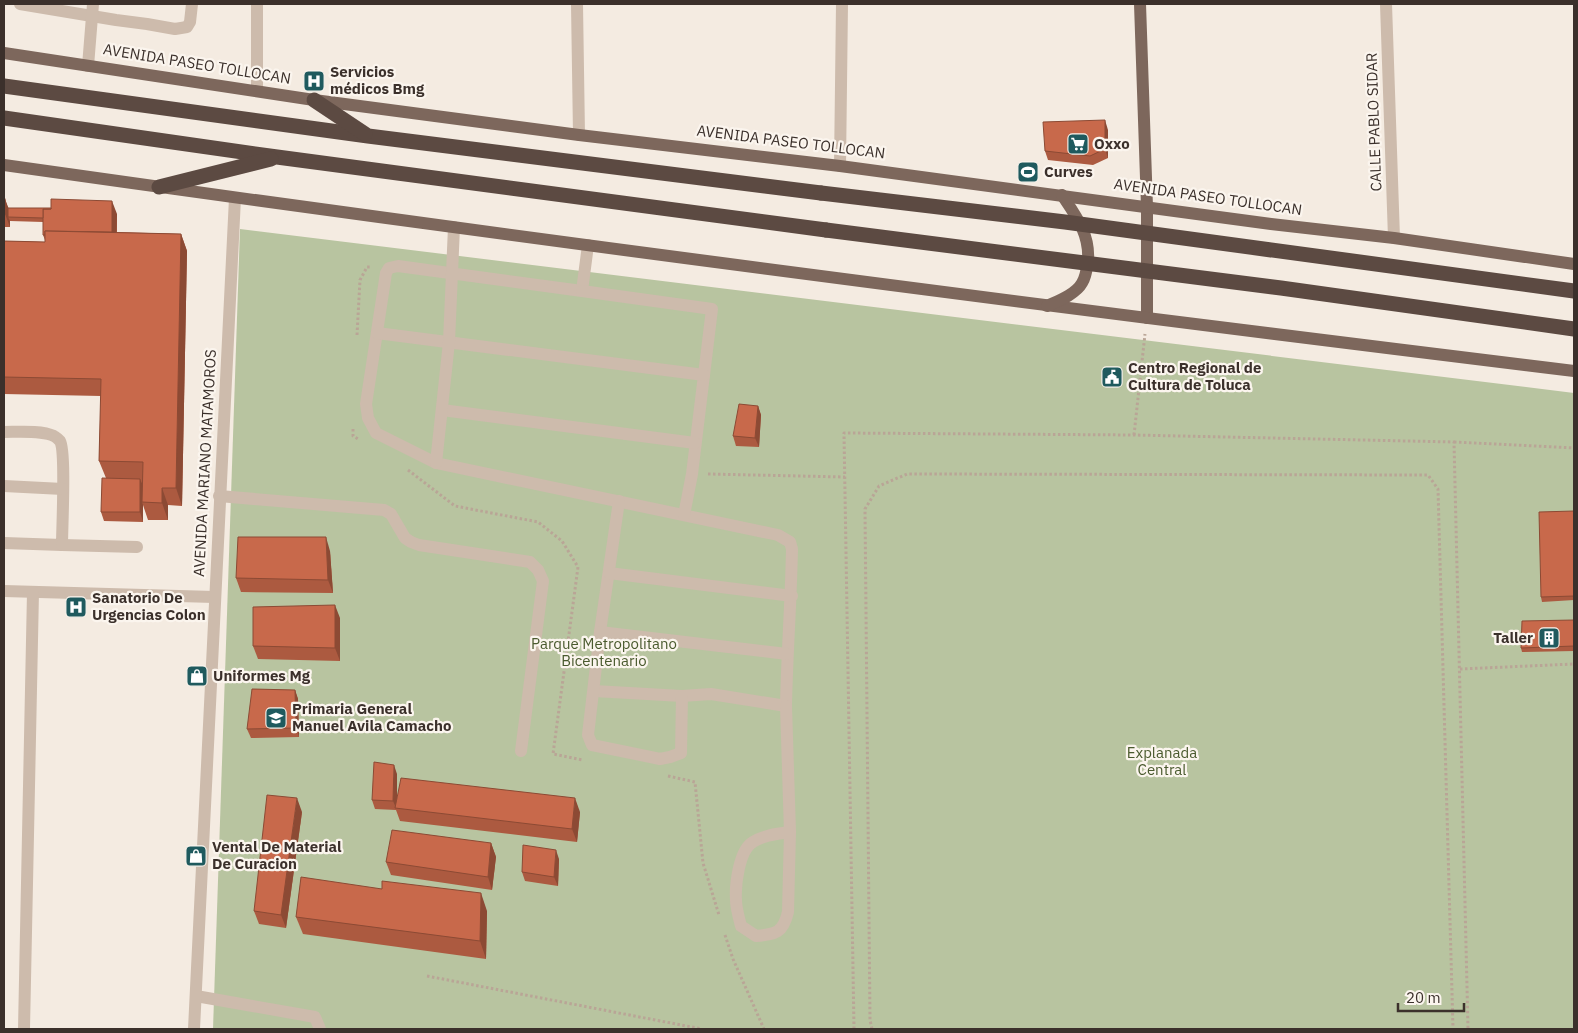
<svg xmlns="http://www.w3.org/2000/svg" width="1578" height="1033" viewBox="0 0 1578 1033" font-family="'IBM Plex Sans',sans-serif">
<rect width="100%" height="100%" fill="#f4ebe1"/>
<!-- green -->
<polygon fill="#b8c4a0" points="240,229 1574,393 1574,1029 213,1029"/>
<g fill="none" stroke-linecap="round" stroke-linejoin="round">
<!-- path -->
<g stroke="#b9a596" stroke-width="3" stroke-dasharray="2.5 2.5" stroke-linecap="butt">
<polyline points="357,335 360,280 367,267 371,267"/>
<polyline points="353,429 353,436 358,439"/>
<polyline points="1134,435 1145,334"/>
<polyline points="1454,442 1574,448"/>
<polyline points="408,470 455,506 538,522 562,541 578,567 553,754 583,760"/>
<polyline points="708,474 845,477"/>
<polyline points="1460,669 1574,664"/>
<polyline points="668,776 695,782 703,863 719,915"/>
<polyline points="725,935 733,959 764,1029"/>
<polyline points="427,976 702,1029"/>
<polyline points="854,1029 844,433 1134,435 1454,442 1468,1029"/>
<polyline points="872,1029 870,1020 865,509 879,486 907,474 1428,475 1438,489 1453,1029"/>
</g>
<!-- minor -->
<g stroke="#cdbbac" stroke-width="12">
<polyline points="20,4 116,20 147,24 175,29 187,27 190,22 192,4"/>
<polyline points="577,4 579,135"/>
<polyline points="1386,4 1394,238"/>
<polyline points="88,66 93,4"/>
<polyline points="257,91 257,4"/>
<polyline points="840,166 842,4"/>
<path d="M588,245L582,291L398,266L389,268L386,273L366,404L368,418L376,433L436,463L778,535L790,542L792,549C791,602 787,654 786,706L711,694L682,696L594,691"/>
<polyline points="582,291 712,309 692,474 684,515"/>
<polyline points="377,333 704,375"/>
<polyline points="442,410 695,443"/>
<path d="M4,432C18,432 41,430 54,436C55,436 59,440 60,441C66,451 62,528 62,545L4,543"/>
<polyline points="436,463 449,342 454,227"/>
<polyline points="4,486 63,489"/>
<polyline points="219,496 384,510 391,514 405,538 411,542 419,545 530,562 538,570 543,581 521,751"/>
<polyline points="619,501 600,632 588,735 592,745 660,759 670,757 681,753 682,696"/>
<polyline points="62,545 137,547"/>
<polyline points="609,573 792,596"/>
<polyline points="4,591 214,597"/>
<polyline points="600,632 787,654"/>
<path d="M786,706L790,832L788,912C783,933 776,934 756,936L741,926C739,918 736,908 736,900C735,885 739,850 753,842C764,835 777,834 790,832"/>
<polyline points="196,996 315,1017 320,1029"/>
<polyline points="24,1029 33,592"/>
<polyline points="194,1029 235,198"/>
</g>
<!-- major -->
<g stroke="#7d675c" stroke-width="12">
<polyline points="1140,4 1147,207 1147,318"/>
<polyline points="4,53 314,100 579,135 840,166 1271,224 1394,238 1574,264"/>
<path d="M4,165C527,239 1050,307 1574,371"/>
<path d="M1047,306C1058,301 1076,294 1082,283C1086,277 1087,268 1088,261C1090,234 1076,216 1062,195"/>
</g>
<!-- highway -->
<g stroke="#5c4a42" stroke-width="15">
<polyline points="4,86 368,136 821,193"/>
<polyline points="314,100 365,134"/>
<polyline points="4,118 277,157 826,230"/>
<polyline points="159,187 271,159"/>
</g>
<!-- highway-bridge -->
<g stroke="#5c4a42" stroke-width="15">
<polyline points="821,193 1065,222 1574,291"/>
<polyline points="826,230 1281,288 1574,329"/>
</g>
</g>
<!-- wall -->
<g fill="#ac5a40">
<polygon points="1108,130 1108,158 1093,165 1048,160 1045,151"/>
<polygon points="4,199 5,199 8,208 117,214 117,232 181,234 187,251 182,506 168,505 168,520 148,520 143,505 143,522 104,521 101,512 106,478 99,461 101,396 4,394 4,241 45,242 45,240 43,235 43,222 10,221 10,227 4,227"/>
<polygon points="758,406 761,415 759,447 736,446 733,436"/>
<polygon points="1574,511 1574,600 1542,602 1541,597"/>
<polygon points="330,551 333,593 241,592 236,578"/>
<polygon points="340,618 340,661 258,659 253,646"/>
<polygon points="1574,620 1574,651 1522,652 1521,648"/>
<polygon points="295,690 298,699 299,737 251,738 247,729"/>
<polygon points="397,774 397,800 580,812 577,842 400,821 396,810 375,809 372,800"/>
<polygon points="302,812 286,928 259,924 254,911"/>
<polygon points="491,843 496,857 492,890 391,875 386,862"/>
<polygon points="559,859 558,886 525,881 522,872"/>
<polygon points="487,911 486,959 303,934 296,917"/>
</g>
<!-- shaded-wall -->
<g fill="#8c4a34">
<polygon points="1105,120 1108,130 1108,158 1105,149"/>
<polygon points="5,199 10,212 8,217 10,221 10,227 5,214"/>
<polygon points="112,201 117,214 116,250 112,236"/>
<polygon points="181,234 187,251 182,506 176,488"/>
<polygon points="758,406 761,415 759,447 755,438"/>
<polygon points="140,479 144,488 142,502 143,505 143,522 140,512"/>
<polygon points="162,488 168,505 168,520 162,503"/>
<polygon points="326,537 330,551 333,593 328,580"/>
<polygon points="335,605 340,618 340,661 335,648"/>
<polygon points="295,690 298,699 299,737 296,728"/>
<polygon points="394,765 397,774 397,808 396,808 393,801"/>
<polygon points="297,798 302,812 286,928 281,915"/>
<polygon points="575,798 580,812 577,842 572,829"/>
<polygon points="491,843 496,857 492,890 488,877"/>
<polygon points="556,850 559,859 558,886 554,877"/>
<polygon points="481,893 487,911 486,959 480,941"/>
</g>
<!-- building -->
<g fill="#c8694b" stroke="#8c4a34">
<polygon points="1105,120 1105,149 1090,156 1045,151 1043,122"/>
<rect x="4" y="199" width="1" height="15"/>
<polygon points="51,199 112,201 112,232 45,231 45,235 43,235 43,209 51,209"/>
<polygon points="8,208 51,208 51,209 43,209 43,218 8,217"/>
<polygon points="45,231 181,234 176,488 162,488 162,503 142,502 143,462 99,461 101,379 4,377 4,241 45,242"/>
<polygon points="739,404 758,406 755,438 733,436"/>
<polygon points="102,478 140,479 140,512 101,512"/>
<polygon points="1574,511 1574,596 1541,597 1539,512"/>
<polygon points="238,537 326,537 328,580 236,578"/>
<polygon points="335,605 335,648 253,646 253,607"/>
<polygon points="1574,620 1574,646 1521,648 1522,621"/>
<polygon points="252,689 295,690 296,728 247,729"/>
<polygon points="374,762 394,765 393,801 372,800"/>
<polygon points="401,778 575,798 572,829 395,808"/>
<polygon points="267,795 297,798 281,915 254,911"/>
<polygon points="392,830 491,843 488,877 386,862"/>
<polygon points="523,845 556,850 554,877 522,872"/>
<polygon points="301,877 382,889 382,881 481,893 480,941 296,917"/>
</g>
<!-- icons -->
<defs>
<g id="hospital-square" transform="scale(1.125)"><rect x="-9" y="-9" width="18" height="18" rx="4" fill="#1f5a5e" stroke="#fbf5ee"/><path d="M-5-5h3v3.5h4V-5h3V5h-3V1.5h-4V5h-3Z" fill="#fff"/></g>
<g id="supermarket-square" transform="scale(1.125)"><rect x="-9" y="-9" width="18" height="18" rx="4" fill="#1f5a5e" stroke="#fbf5ee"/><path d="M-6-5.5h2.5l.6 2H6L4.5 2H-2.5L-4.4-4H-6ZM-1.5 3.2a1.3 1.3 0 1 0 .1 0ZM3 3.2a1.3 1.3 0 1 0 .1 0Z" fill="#fff"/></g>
<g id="stadium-square" transform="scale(1.125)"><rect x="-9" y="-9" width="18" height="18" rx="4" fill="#1f5a5e" stroke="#fbf5ee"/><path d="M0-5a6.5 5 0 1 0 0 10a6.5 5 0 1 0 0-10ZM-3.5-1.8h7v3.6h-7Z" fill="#fff"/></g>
<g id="civic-square" transform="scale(1.125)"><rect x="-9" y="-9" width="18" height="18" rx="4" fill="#1f5a5e" stroke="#fbf5ee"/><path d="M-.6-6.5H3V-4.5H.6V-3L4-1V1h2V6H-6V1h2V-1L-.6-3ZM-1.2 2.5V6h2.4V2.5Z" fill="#fff"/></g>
<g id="building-square" transform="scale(1.125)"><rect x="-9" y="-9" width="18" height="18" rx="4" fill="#1f5a5e" stroke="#fbf5ee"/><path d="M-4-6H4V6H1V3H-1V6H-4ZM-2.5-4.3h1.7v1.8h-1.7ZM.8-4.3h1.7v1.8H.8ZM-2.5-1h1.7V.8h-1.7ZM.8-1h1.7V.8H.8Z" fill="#fff"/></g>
<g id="shop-square" transform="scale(1.125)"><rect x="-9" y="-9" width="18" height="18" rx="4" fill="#1f5a5e" stroke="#fbf5ee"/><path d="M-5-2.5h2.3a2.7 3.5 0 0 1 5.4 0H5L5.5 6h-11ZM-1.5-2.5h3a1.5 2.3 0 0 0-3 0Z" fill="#fff"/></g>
<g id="school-square" transform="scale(1.125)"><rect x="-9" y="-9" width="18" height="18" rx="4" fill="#1f5a5e" stroke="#fbf5ee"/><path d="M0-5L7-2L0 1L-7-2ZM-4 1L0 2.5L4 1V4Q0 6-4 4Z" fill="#fff"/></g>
</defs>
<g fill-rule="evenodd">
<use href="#hospital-square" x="314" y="81"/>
<use href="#supermarket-square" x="1078" y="144"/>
<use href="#stadium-square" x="1028" y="172"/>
<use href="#civic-square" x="1112" y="377"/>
<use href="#hospital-square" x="76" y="607"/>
<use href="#building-square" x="1549" y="638"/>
<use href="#shop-square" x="197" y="676"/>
<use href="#school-square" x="276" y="718"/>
<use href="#shop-square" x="196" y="856"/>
</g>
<g text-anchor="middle" stroke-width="4.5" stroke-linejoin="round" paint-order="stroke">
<!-- street labels -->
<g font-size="15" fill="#3b302b" stroke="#fbf5ee">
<text transform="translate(197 64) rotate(9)" y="5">AVENIDA PASEO TOLLOCAN</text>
<text transform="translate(1374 122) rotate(-92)" y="5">CALLE PABLO SIDAR</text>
<text transform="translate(791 142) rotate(7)" y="5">AVENIDA PASEO TOLLOCAN</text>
<text transform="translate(1208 197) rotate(8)" y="5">AVENIDA PASEO TOLLOCAN</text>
<text transform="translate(205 463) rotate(-87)" y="5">AVENIDA MARIANO MATAMOROS</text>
</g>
<!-- poi labels -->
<g font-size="15" font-weight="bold" fill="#3b302b" stroke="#fbf5ee" text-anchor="start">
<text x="330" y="77">Servicios<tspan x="330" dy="17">médicos Bmg</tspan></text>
<text x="1094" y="149">Oxxo</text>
<text x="1044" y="177">Curves</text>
<text x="1128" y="373">Centro Regional de<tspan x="1128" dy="17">Cultura de Toluca</tspan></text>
<text x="92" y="603">Sanatorio De<tspan x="92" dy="17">Urgencias Colon</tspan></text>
<text x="1533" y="643" text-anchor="end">Taller</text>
<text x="213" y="681">Uniformes Mg</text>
<text x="292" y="714">Primaria General<tspan x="292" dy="17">Manuel Avila Camacho</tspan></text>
<text x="212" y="852">Vental De Material<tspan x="212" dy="17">De Curacion</tspan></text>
</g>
<!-- park labels -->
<g font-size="15" fill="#4a5a2e" stroke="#fbf5ee">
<text x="604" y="649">Parque Metropolitano<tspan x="604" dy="17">Bicentenario</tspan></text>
<text x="1162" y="758">Explanada<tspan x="1162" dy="17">Central</tspan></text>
</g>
</g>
<!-- border -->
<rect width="1578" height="1033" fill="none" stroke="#3b302b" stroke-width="10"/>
<!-- scale -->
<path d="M1398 1003v8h66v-8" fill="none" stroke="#3b302b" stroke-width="2.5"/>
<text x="1406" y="1003" font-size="15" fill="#3b302b" stroke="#fbf5ee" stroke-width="4" paint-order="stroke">20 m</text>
</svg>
